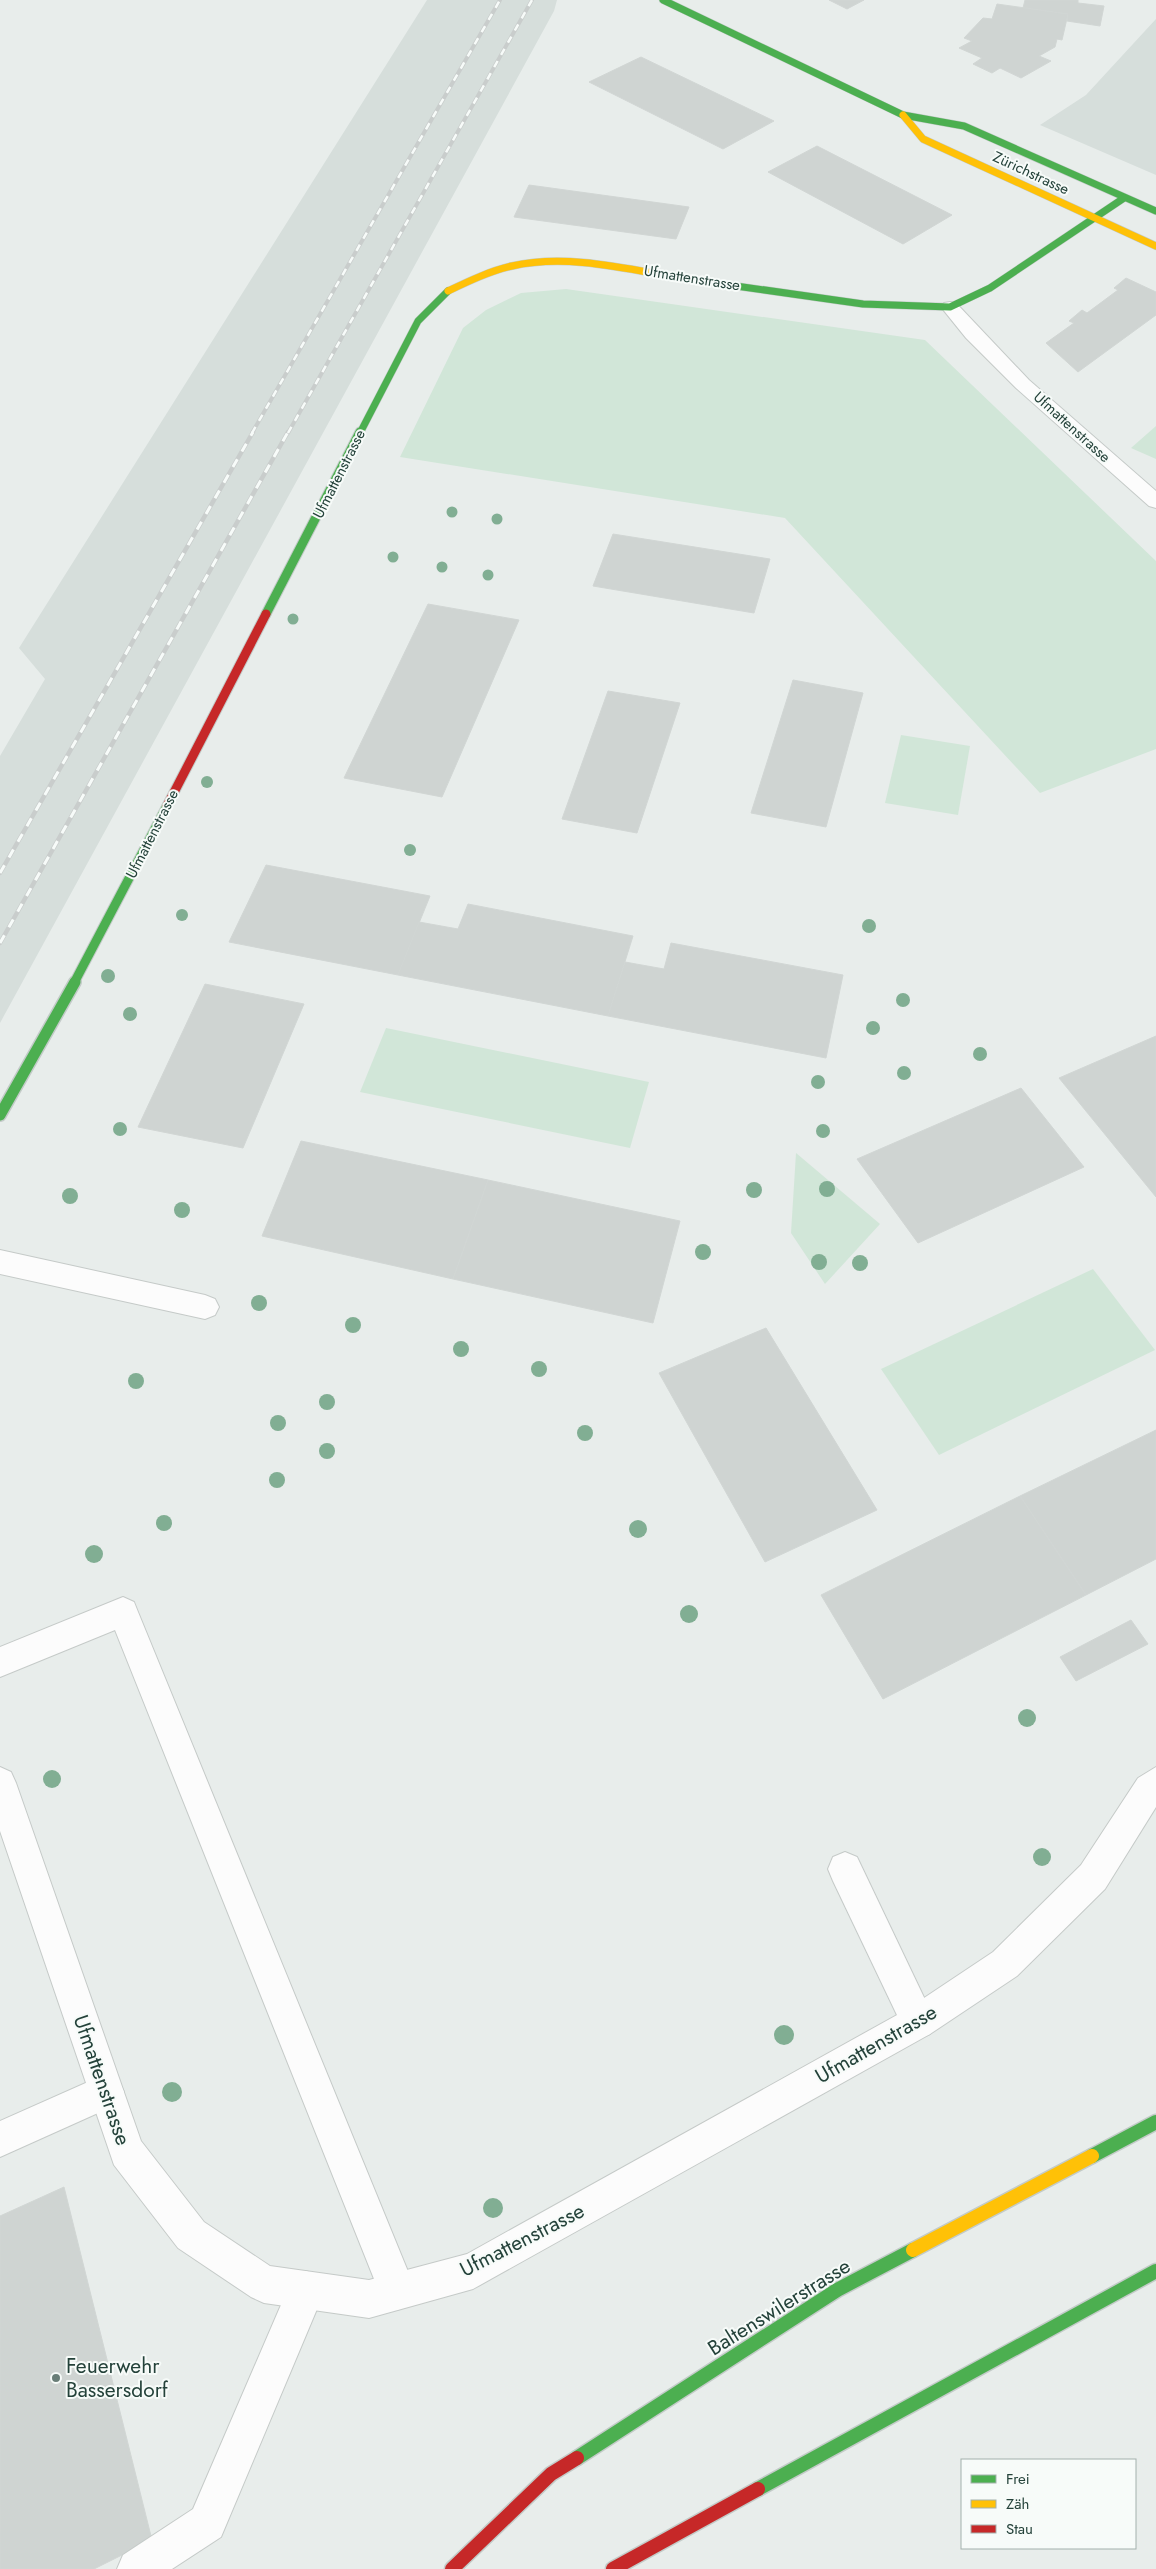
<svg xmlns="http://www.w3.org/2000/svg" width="1156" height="2569" viewBox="0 0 1156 2569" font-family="Jost,sans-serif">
<rect width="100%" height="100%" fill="#e8edeb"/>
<!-- built -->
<g fill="#d6dedb">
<polygon points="427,0 557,0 554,11 0,1023 0,756 45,679 19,648"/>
<polygon points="1156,19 1156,175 1040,125 1086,95"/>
</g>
<!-- green -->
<g fill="#d1e6d8">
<polygon points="566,289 925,340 1156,561 1156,749 1040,793 785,518 400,457 463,328 486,310 521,293"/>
<polygon points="1156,426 1156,459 1131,448"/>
<polygon points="901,735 970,746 958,815 885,803"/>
<polygon points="386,1028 649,1082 630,1148 360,1092"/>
<polygon points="796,1153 880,1224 825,1284 791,1233"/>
<polygon points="1093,1269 1155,1350 939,1455 881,1369"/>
</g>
<!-- building -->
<g fill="#cfd4d2" stroke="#d1d6d4">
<polygon points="829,0 864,0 847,9"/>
<polygon points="1025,0 1078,0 1078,3 1104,6 1100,26 1067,21 1068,14 1023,8"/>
<polygon points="997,4 1068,14 1062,40 1057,39 1055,47 1039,56 1051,61 1021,78 1000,68 992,73 973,64 982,58 959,48 972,41 964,38 983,18 992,19"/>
<polygon points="641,57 774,121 723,149 589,82"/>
<polygon points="817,146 952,215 903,244 768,172"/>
<polygon points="529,185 689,207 676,239 514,217"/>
<polygon points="1126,278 1156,292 1156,315 1078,372 1046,343 1074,323 1069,321 1082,310 1087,313 1118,290 1114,288"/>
<polygon points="613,534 770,559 754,613 593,586"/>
<polygon points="428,604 519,620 442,797 344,778"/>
<polygon points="793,680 863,693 826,827 751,813"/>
<polygon points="608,691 680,703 637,833 562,819"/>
<polygon points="266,865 430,896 398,975 229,942"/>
<polygon points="468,904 633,936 608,1016 398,975 419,922 458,929"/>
<polygon points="671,943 843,975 826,1058 608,1016 625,962 664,969"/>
<polygon points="205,984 304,1004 243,1148 138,1127"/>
<polygon points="1156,1036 1156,1197 1059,1078"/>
<polygon points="1021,1088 1084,1167 918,1243 857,1159"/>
<polygon points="301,1141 488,1180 453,1279 262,1236"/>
<polygon points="488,1180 680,1221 653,1323 453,1279"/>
<polygon points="766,1328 877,1510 765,1562 659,1373"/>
<polygon points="1156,1430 1156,1559 1086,1595 1020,1496"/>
<polygon points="1020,1496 1086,1595 883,1699 821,1595"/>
<polygon points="1131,1620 1148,1644 1076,1681 1060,1657"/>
<polygon points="64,2187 152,2540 94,2569 0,2569 0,2216"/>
</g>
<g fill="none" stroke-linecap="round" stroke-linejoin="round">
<!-- lane casing -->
<g stroke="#c5cac8" stroke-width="2">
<g id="lane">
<polygon points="0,1250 205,1295 215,1299 219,1307 215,1315 205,1319 0,1274"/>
<polygon points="123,1597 134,1602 138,1612 416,2291 410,2304 397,2310 384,2304 115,1630 0,1677 0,1647"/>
<polygon points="845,1852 857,1857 930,2010 935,2022 930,2034 918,2039 906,2034 833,1881 828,1869 833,1857"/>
<polygon points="106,2074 118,2080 124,2092 118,2104 0,2157 0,2121"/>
<polygon points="306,2271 319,2277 325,2290 221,2537 172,2569 117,2569 123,2555 193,2509 293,2277"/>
</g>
</g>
<!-- street casing -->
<g stroke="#c5cac8" stroke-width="2">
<g id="street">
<polygon points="950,302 956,303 1029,380 1156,491 1156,508 1149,506 1016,388 966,338 941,307 944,303"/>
<polygon points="0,1767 11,1772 16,1783 141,2141 204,2222 270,2266 369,2280 467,2254 906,2010 993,1952 1081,1865 1138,1778 1156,1767 1156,1807 1105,1889 1017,1976 930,2034 473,2289 369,2318 264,2303 251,2297 178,2248 114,2165 0,1831"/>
</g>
</g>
<!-- fast-far3 casing -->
<g stroke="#c3cbc8" stroke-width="8">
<g id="fast-far3">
<polyline points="663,0 903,115 964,126 1156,211"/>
<polyline points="687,279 863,304 950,307 990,288 1124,198"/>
<polyline points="360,433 418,321 448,291"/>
</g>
</g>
<!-- fast-far2 casing -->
<g stroke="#c3cbc8" stroke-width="11">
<g id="fast-far2">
<polyline points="266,614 360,432"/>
<polyline points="74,983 167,806"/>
</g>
</g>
<!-- fast-far1 casing -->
<g stroke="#c3cbc8" stroke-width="14">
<polyline id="fast-far1" points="0,1115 75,982"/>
</g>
<!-- fast casing -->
<g stroke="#c3cbc8" stroke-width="17">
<g id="fast">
<polyline points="1092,2156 1156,2122"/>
<polyline points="577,2458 837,2290 913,2250"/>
<polyline points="758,2489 1156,2271"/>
</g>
</g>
<!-- slow-far1 casing -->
<g stroke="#c3cbc8" stroke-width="8">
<g id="slow-far1">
<polyline points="903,115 923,139 1156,246"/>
<path d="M448,291C469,281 490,271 512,266C569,253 631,270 687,279"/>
</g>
</g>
<!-- slow casing -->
<g stroke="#c3cbc8" stroke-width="17">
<polyline id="slow" points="913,2250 1092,2156"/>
</g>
<!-- jam-far1 casing -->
<g stroke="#c3cbc8" stroke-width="11">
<polyline id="jam-far1" points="167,806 266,614"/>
</g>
<!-- jam casing -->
<g stroke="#c3cbc8" stroke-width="17">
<g id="jam">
<polyline points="452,2569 551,2474 577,2458"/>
<polyline points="613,2569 758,2489"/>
</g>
</g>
<!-- lane -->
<use href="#lane" fill="#fcfcfc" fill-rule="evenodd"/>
<!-- street -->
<use href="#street" fill="#fcfcfc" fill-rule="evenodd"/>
<!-- fast-far3 -->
<use href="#fast-far3" stroke="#4caf50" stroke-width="7"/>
<!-- fast-far2 -->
<use href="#fast-far2" stroke="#4caf50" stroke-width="9"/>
<!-- fast-far1 -->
<use href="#fast-far1" stroke="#4caf50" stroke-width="11"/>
<!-- fast -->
<use href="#fast" stroke="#4caf50" stroke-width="14"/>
<!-- slow-far1 -->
<use href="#slow-far1" stroke="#ffc107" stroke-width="7"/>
<!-- slow -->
<use href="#slow" stroke="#ffc107" stroke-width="14"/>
<!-- jam-far1 -->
<use href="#jam-far1" stroke="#c62828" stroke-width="9"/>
<!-- jam -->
<use href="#jam" stroke="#c62828" stroke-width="14"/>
<!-- rail-far1 casing -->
<g stroke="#c9cdcc" stroke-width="4">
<g id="rail-far1">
<polyline points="252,433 500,0"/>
<polyline points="288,433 532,0"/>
</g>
</g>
<!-- rail casing -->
<g stroke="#c9cdcc" stroke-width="4.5">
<g id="rail">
<polyline points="0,873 253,432"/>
<polyline points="0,943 288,432"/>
</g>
</g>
<!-- rail-far1 -->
<use href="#rail-far1" stroke="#f7fbf9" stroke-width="2.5" stroke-dasharray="7" stroke-linecap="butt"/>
<!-- rail -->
<use href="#rail" stroke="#f7fbf9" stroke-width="3" stroke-dasharray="9" stroke-linecap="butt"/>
</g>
<!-- trees -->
<g fill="#81ae93">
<circle cx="452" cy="512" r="5.5"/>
<circle cx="497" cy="519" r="5.5"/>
<circle cx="393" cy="557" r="5.5"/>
<circle cx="442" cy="567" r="5.5"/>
<circle cx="488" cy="575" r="5.5"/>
<circle cx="293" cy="619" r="5.5"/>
<circle cx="207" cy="782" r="6"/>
<circle cx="410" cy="850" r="6"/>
<circle cx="182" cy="915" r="6"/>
<circle cx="869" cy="926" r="7"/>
<circle cx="108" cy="976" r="7"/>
<circle cx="903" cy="1000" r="7"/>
<circle cx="130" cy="1014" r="7"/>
<circle cx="873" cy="1028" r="7"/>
<circle cx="980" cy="1054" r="7"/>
<circle cx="904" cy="1073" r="7"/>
<circle cx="818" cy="1082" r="7"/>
<circle cx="120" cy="1129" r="7"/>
<circle cx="823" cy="1131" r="7"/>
<circle cx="827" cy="1189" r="8"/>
<circle cx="754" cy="1190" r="8"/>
<circle cx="70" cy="1196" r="8"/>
<circle cx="182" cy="1210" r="8"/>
<circle cx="703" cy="1252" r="8"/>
<circle cx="819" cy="1262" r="8"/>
<circle cx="860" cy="1263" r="8"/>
<circle cx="259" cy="1303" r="8"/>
<circle cx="353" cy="1325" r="8"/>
<circle cx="461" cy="1349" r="8"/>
<circle cx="539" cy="1369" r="8"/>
<circle cx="136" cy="1381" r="8"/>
<circle cx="327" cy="1402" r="8"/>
<circle cx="278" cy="1423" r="8"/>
<circle cx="585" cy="1433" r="8"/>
<circle cx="327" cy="1451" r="8"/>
<circle cx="277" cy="1480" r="8"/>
<circle cx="164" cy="1523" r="8"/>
<circle cx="638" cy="1529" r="9"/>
<circle cx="94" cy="1554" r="9"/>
<circle cx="689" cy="1614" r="9"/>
<circle cx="1027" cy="1718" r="9"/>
<circle cx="52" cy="1779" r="9"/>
<circle cx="1042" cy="1857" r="9"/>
<circle cx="784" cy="2035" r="10"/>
<circle cx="172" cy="2092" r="10"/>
<circle cx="493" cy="2208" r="10"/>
</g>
<!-- markers -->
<circle fill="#697e78" stroke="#f7fbf9" stroke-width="2" cx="56" cy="2378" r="5"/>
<g text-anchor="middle" stroke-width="4" stroke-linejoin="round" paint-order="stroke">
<!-- far-street labels -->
<g font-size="15" fill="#24423a" stroke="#f7fbf9">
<text transform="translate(1031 173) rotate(25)" y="5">Zürichstrasse</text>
<text transform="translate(692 278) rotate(9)" y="5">Ufmattenstrasse</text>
<text transform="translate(1072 427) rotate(42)" y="5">Ufmattenstrasse</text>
<text transform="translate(339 474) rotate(-63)" y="5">Ufmattenstrasse</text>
<text transform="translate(152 834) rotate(-63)" y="5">Ufmattenstrasse</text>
</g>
<!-- near-street labels -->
<g font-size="21" fill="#24423a" stroke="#f7fbf9">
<text transform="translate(876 2044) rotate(-30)" y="7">Ufmattenstrasse</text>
<text transform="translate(102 2080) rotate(71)" y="7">Ufmattenstrasse</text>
<text transform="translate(522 2240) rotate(-27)" y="7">Ufmattenstrasse</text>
<text transform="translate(779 2307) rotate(-32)" y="7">Baltenswilerstrasse</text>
</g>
<!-- near-poi labels -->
<g font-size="21" fill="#24423a" stroke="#f7fbf9" text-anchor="start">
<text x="66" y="2373">Feuerwehr<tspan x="66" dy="24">Bassersdorf</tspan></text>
</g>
</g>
<!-- legend -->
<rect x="961" y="2459" width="175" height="90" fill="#f7fbf9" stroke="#a3b1ad"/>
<rect x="971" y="2475" width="25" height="8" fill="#4caf50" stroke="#a3b1ad"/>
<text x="1006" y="2484" font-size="15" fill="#24423a">Frei</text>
<rect x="971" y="2500" width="25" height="8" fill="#ffc107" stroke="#a3b1ad"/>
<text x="1006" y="2509" font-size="15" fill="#24423a">Zäh</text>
<rect x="971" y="2525" width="25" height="8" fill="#c62828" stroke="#a3b1ad"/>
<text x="1006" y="2534" font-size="15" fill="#24423a">Stau</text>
</svg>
